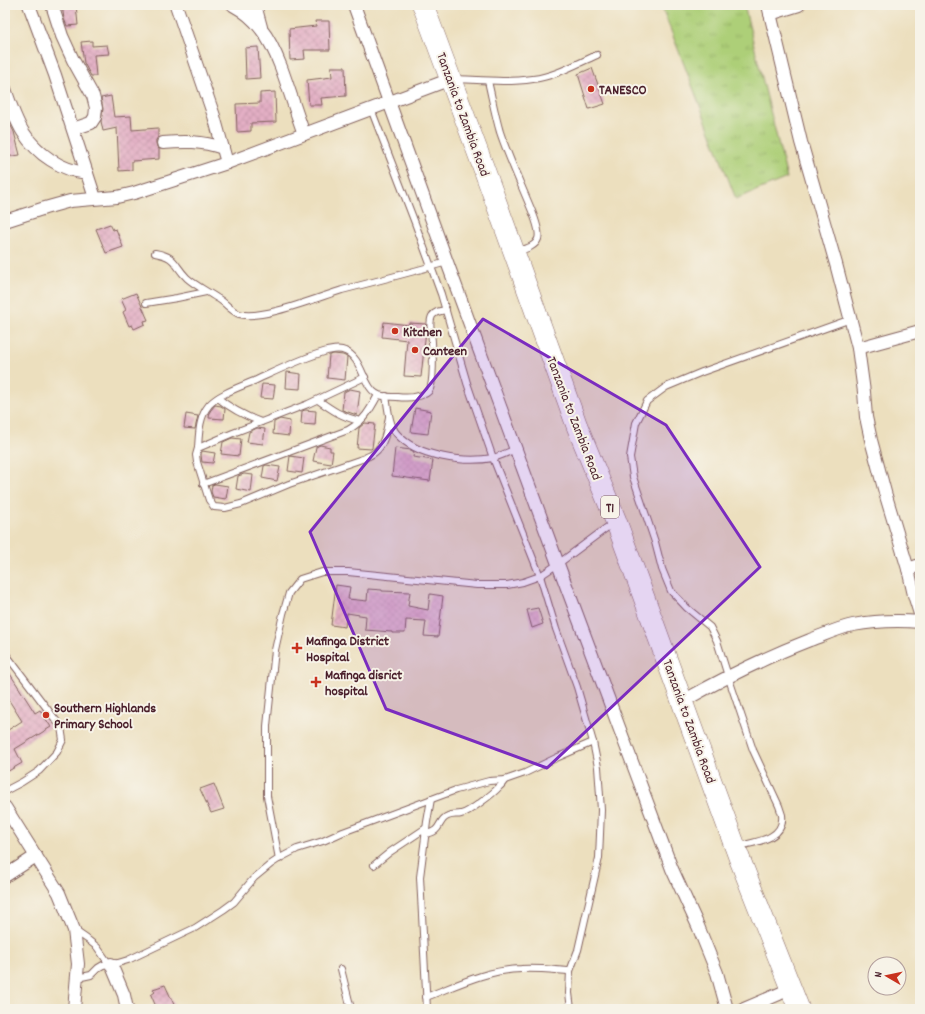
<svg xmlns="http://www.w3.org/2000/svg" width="925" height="1014" viewBox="0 0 925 1014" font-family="Dekko,sans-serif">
<defs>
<pattern id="grass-tufts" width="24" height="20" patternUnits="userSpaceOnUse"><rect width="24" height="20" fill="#adcf78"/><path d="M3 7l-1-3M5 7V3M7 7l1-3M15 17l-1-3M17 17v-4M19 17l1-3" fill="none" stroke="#96b168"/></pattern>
<pattern id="building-cross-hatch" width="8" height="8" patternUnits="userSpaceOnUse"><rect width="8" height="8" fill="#e3afc4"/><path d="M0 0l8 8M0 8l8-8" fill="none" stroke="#c496a9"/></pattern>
</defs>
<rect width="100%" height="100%" fill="#f7f3e8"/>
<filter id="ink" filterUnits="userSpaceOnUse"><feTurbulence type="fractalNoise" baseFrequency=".025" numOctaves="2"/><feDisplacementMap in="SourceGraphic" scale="8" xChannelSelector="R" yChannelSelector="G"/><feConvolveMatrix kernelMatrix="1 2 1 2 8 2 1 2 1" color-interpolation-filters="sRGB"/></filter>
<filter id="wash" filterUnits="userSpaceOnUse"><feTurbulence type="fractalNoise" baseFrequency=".012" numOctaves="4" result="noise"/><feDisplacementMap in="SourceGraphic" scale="16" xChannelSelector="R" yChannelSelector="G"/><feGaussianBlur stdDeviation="0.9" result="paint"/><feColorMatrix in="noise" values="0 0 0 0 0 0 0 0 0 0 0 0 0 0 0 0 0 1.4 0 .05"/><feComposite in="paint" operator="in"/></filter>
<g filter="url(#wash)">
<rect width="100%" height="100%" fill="#ecdfbe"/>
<!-- grass -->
<polygon fill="url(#grass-tufts)" stroke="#7c7752" points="661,5 744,5 787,178 736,199"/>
<g id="blocks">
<!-- building -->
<g fill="url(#building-cross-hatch)">
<polygon points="62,5 76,5 78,25 67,26 64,19"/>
<polygon points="315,21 329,21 330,50 304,50 305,59 290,60 289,29 316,26"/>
<polygon points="92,41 92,46 107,45 109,54 94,55 96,76 91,76 84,63 81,42"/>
<polygon points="258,47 260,78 246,79 245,48"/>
<polygon points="331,67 345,67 346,96 321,98 322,105 309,105 307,80 332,77"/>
<polygon points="592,68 605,104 589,109 578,74"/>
<polygon points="275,92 276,122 251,123 251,131 237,132 236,104 260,103 260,93"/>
<polygon points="111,96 114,117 131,116 132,130 158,128 158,137 156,140 156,143 157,147 159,149 159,159 132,161 132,170 119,171 117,128 103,131 101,121 103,109 101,98"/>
<polygon points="10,124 14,132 20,155 5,157 5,125"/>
<polygon points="110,224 113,230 116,229 123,247 106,253 96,229"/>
<polygon points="136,293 148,320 144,321 145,324 134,329 132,325 129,326 123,312 126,310 121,299"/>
<polygon points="384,322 409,325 409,323 426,324 426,330 421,377 404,376 407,340 382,337"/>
<polygon points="334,354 343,355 347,357 345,380 327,378 329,355"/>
<polygon points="287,372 301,374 300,389 286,388"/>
<polygon points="262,384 275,385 273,399 260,398"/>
<polygon points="350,389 360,391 357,415 342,410 344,392"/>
<polygon points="215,405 221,406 225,409 224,419 209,418 210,411"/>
<polygon points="415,408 431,411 428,434 411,432"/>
<polygon points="305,410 316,411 315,425 301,424 302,411"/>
<polygon points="186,414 198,416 195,429 184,428"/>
<polygon points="280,419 290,421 289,436 273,434 274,422"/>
<polygon points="365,423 375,424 372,448 371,449 357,448 359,428"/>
<polygon points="257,428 265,429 263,444 247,442 249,432"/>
<polygon points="232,438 241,439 239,456 221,454 223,442"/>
<polygon points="320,445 330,447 330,451 333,451 331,464 313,461 316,447"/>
<polygon points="395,448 411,450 414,452 413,457 433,460 430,481 392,476"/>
<polygon points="202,451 215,453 213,463 202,462 201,455"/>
<polygon points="290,456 304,458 302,473 288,471"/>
<polygon points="266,465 280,467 277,481 262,478 264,466"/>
<polygon points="244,474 253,475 251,492 236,489 238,476"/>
<polygon points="215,484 228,486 226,499 213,497 211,492 212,485"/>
<polygon points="336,585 350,587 348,599 367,601 368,589 382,590 382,591 410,592 408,606 428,610 430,594 443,596 438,637 424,636 426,621 406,620 405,633 392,633 392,632 365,630 366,616 347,613 345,627 331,625"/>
<polygon points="538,608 543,624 532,628 527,610"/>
<polygon points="5,666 35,713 40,710 51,727 15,749 22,763 5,773 5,732 22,721 5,694"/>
<polygon points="214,784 224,809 211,813 200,789"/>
<polygon points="165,985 176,1009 157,1009 151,995 155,992 153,989"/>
</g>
</g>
</g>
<g filter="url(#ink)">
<use href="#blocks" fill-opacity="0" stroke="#83625e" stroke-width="1"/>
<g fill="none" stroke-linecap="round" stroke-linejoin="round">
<!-- lane casing -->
<g stroke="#83625e" stroke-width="8">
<g id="lane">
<path d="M455,79C481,80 507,83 533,79C556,76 576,64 597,55"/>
<path d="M488,81C492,98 495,115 500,132C508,156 519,180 529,204C532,211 541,231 538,239C535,247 525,249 518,251"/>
<polyline points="371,109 415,223 441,294 467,383 493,458 540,576 556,629 577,687 593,742 598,767 601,810 599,858 578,950 570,971 569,993 571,1009"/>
<path d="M155,253C177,257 173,264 187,278C196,286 207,291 217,298C225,302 230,310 239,314C260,321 319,297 342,290C377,281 412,272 447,262"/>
<polyline points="146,303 177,298 206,292"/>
<path d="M365,377L308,404L233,433L198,448L196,455L197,462L209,500L214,507L225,508L241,504L289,484L365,458C368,456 372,455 374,453C385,445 387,428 389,417"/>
<path d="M386,396C388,408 389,425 397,434C417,457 465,463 493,458C501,456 508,452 516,449"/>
<path d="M218,398C231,409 245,416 261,422"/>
<path d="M318,400C332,410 342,417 360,421"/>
<path d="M198,448C199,433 199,417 209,405C219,394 240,387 254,381C278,370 302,358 327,351C333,350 339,348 345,351C363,358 363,389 379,395C385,397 391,397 397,397C406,398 416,398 424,394C425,394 428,392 429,391C434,383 433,353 432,343C432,335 428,323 432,316C435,311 441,311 446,310"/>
<path d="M203,484L348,430C364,421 370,410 378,395"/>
<polyline points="5,653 61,727 63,740 57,752 39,771 22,782 5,791"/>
<path d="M425,834C443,832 437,820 448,816C452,814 457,815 461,814C468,813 494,793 499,787C502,785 503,782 505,780"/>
<path d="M739,846C756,842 785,839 782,815C781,812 780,809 779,806L753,750L728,676L717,641L710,627L687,608L671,591L662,569L655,542L633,477L630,457L636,423L647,401L666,387L702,372L851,319"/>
<polyline points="279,859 267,796 267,726 275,650 283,614 289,593 300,579 322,572 348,572 477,585 507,585 523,582 540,576 558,564 613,523"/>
<polyline points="374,865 390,852 426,828"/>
<polyline points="74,930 87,939 97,947 109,964"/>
<polyline points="341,969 351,1009"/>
<polyline points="77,978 91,975 98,968 103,965 109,964 118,963 128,960 195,928 223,910 234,902 254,878 271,864 280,858 297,849 323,841 343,832 456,790 489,781 505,780 525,773 556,758 593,742"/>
<path d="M426,997C457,985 487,970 521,969C537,968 554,970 570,971"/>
<polyline points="427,1009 420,877 427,822 431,799"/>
</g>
</g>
<!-- street casing -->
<g stroke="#83625e" stroke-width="14">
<g id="street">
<polyline points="29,5 55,75 95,198"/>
<polyline points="52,5 62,36 73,60 93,96 96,108 95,117 91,123 73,129"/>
<polyline points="176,5 214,116 227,163"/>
<path d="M233,5C244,11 254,19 261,29C270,40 276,54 281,67C289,89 296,112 304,134"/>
<polyline points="255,5 261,27"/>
<polyline points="354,5 447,262 558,564 672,869 698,926 717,973 727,1009"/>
<polyline points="768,5 801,142 836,264 858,348 864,392 866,417 871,440 886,496 908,569 914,595 920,614"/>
<polyline points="770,14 799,5"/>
<path d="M5,89C10,104 15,119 23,132C37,154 62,171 87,173"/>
<path d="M163,143C185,141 201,141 223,148"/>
<polyline points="5,221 45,208 70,201 117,197 134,193 227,163 451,79"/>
<polyline points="858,348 920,331"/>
<polyline points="908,569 920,565"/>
<path d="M683,701C724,678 766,657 810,640C824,635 838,628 853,625C875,621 897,620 920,622"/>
<polyline points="5,807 59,893 74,930 78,964 74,1009"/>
<polyline points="5,876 36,856"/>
<polyline points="111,964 124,995 127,1009"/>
<polyline points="744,1009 779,994 791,988"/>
</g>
</g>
<!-- highway casing -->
<g stroke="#83625e" stroke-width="22">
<polyline id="highway" points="423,5 484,169 577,426 616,521 740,860 799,1009"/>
</g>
<!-- lane -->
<use href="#lane" stroke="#fff" stroke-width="6"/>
<!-- street -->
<use href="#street" stroke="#fff" stroke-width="12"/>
<!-- highway -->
<use href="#highway" stroke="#fff" stroke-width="21"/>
</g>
</g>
<!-- marked area -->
<path fill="#7b2cbf" fill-opacity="0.2" stroke="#7b2cbf" stroke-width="3" stroke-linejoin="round" d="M483,319L666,425L760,567L547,768L386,709L310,532Z"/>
<!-- markers -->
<g fill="#c8321e" stroke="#f7f3e8" stroke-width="1.5">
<circle cx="591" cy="89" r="4"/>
<circle cx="395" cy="331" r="4"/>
<circle cx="415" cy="350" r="4"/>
<path d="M295 642h4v4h4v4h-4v4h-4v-4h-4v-4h4z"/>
<path d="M314 676h4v4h4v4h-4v4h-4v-4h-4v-4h4z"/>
<circle cx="46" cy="715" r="4"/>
</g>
<g text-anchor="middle" stroke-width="4" stroke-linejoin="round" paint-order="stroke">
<!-- shield labels -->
<rect fill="#f7f3e8" stroke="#7e5f64" stroke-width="1" x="601" y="496" width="18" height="22" rx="3"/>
<g font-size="13" font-weight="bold" fill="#4a1f2b">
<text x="610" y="512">T1</text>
</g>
<!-- poi labels -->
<g font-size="14" font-weight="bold" fill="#4a1f2b" stroke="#f7f3e8" text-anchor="start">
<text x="599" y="94">TANESCO</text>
<text x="403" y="336">Kitchen</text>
<text x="423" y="355">Canteen</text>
<text x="306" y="645">Mafinga District<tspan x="306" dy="16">Hospital</tspan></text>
<text x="325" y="679">Mafinga disrict<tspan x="325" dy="16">hospital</tspan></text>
<text x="54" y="712">Southern Highlands<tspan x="54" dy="16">Primary School</tspan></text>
</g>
<!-- street labels -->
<g font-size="14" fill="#4a1f2b" stroke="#f7f3e8">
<text transform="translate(464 114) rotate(70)" y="5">Tanzania to Zambia Road</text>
<text transform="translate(575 418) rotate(69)" y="5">Tanzania to Zambia Road</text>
<text transform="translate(690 721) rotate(70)" y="5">Tanzania to Zambia Road</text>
</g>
</g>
<!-- margin -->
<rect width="925" height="1014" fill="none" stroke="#f7f3e8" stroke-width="20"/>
<!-- north arrow -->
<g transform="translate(887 976) rotate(279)"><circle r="19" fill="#f7f3e8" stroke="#b29e9c"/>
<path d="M0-3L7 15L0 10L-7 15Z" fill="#c8321e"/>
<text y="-6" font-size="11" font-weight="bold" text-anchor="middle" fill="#4a1f2b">N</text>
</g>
</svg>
